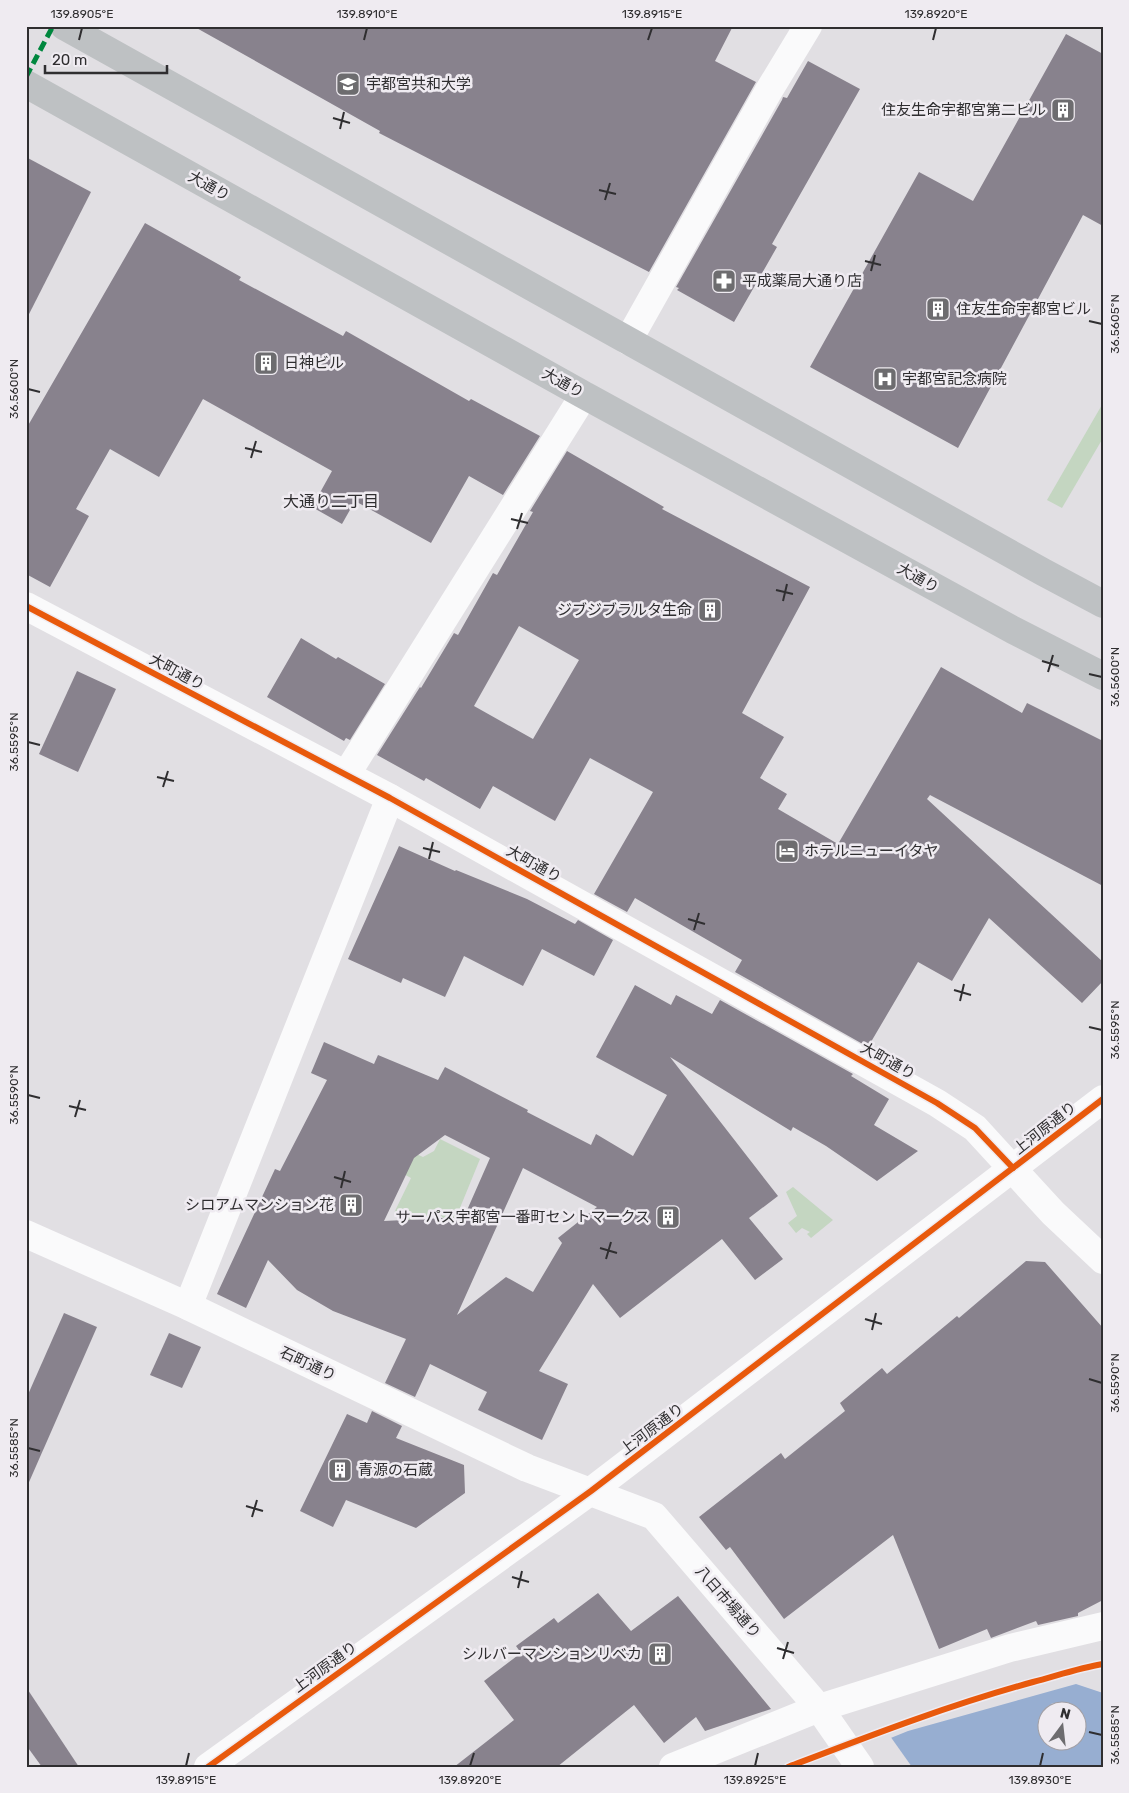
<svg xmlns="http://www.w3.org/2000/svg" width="1129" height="1793" viewBox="0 0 1129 1793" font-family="Rubik,'Noto Sans JP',sans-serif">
<rect width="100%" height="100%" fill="#e1dfe3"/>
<!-- green -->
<g fill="#c4d6c1">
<polygon points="1103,403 1103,438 1062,508 1047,500"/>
<polygon points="440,1139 480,1159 446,1242 447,1223 440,1214 428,1214 421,1226 394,1213 411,1178 400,1172 410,1151 423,1157 434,1151"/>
<polygon points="793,1187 833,1220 811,1238 807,1234 810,1232 802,1228 796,1233 788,1223 797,1216 786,1192"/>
</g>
<!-- water -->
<path fill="#97aed1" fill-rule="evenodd" d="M1076,1684L1103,1693V1767H819L908,1731ZM1046,1710H1076V1740H1046Z"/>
<!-- pier -->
<polygon fill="#e1dfe3" points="890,1736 912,1767 817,1767 818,1764"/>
<!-- building -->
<g fill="#88828d" fill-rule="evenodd">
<polygon points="193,26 733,26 715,61 756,82 649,272 379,133 380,131"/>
<polygon points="1066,34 1103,54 1103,226 1083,215 958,448 810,367 919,172 973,201"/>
<polygon points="808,61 860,89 772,244 777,247 734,322 677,290 679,288 676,287 782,100 783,97 787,98"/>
<polygon points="26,157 91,192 26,320"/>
<polygon points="145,223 241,277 239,280 343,336 346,331 469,401 471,399 540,436 503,495 469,476 431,543 355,501 342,524 312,507 332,471 203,399 159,477 110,449 76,509 89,516 50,587 26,574 26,429"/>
<path d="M567,451L664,507L662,509L810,587L742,713L784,737L760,778L787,794L778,809L838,844L941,667L1022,713L1027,703L1103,741V886L930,795L927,799L1103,962V981L1082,1003L989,918L952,981L918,962L868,1047L735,972L742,960L635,898L627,912L594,894L653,792L590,758L555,821L493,786L480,809L426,778L424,781L377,755L420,687L421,688L454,633L458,635L493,573L497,575L533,512L530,511ZM519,626L579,660L533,739L474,706Z"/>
<polygon points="301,638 336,659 338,657 385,684 350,740 346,738 344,741 267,697"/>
<polygon points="77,671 116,689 78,772 39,754"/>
<polygon points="399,846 455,871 456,870 527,899 575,924 578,920 613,940 594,976 542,949 523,986 464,956 445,997 403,978 401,983 348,959"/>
<path d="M635,985L671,1005L676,995L712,1014L720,1000L853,1074L851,1076L889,1099L874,1125L918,1151L877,1181L826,1146L793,1127L791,1131L670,1057L778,1196L749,1218L783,1259L755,1280L722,1239L620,1318L593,1284L539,1371L568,1384L542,1440L478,1410L487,1392L430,1364L415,1397L385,1383L406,1339L333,1311L297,1290L268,1260L246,1308L217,1294L275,1169L280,1171L327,1080L311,1073L324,1042L374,1064L378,1055L438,1080L445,1067L528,1110L527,1112L591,1145L596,1134L633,1156L667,1095L596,1057ZM445,1135L490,1158L464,1217L384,1221L414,1158ZM523,1168L597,1207L558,1238L562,1243L533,1292L506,1277L457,1315Z"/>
<polygon points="1026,1261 1045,1262 1103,1328 1103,1600 1078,1613 1078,1616 1038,1625 1036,1621 991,1638 987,1629 939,1649 893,1535 784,1619 730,1547 726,1550 699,1517 781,1453 785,1459 845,1411 840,1403 882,1368 887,1374 957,1316 959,1318"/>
<polygon points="64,1313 97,1327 26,1489 26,1399"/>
<polygon points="169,1333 201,1347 182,1388 150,1375"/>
<polygon points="372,1411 402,1426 396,1438 464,1465 465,1493 416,1528 346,1500 333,1527 300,1511 347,1414 367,1423"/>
<polygon points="598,1593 631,1631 678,1596 771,1709 705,1731 696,1717 664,1743 634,1705 557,1767 454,1767 514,1720 484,1681 521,1653 516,1646 554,1618 558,1623"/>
<polygon points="26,1687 79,1767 42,1767 26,1745"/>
</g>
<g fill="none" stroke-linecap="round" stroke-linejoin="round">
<!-- minor -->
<g stroke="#fafafb" stroke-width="28">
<polyline points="628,341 768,92 808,26"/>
<polyline points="26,606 390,798 937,1103 975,1128 1053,1213 1103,1260"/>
<polyline points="346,775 584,395"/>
<polyline points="26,1234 188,1306 527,1468 654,1516 819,1708 860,1767"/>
<polyline points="188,1306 390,798"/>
<polyline points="208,1767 591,1491 1103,1099"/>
<polyline points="673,1767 819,1708 1010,1648 1103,1626"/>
</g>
<!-- major -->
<g stroke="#bec1c3" stroke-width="28">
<polyline points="64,26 1043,572 1103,604"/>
<polyline points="26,84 584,395 1013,630 1103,676"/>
</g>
<!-- quiet -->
<polyline stroke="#00873e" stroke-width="5" stroke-dasharray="10 5" stroke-linecap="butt" points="26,77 53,26"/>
<!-- cycleway casing -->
<g stroke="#efebf1" stroke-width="9">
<g id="cycleway">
<polyline points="26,606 390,798 937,1103 975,1128 1013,1168"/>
<polyline points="208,1767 591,1491 1103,1099"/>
<path d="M788,1767C869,1736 949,1705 1033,1682C1056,1676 1079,1668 1103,1664"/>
</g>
</g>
<!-- cycleway -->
<use href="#cycleway" stroke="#e8590c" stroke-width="6"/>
</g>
<!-- ticks -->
<path fill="none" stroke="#2f2e30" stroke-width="2" d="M79,40L82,28M364,40L367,28M648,40L652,28M933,40L936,28M333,118L350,123M340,129L344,112M599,190L616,194M605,200L610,183M865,261L881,265M871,271L875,255M1089,321L1102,324M28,389L40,392M245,448L262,452M251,458L256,441M511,519L528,523M517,529L522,513M776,590L793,594M783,601L787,584M1042,661L1059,666M1048,672L1053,655M1089,674L1102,677M28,742L40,745M157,777L174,781M163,787L168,771M423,848L440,852M429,859L433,842M688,919L705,924M694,930L699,913M954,990L971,995M960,1001L964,984M1089,1027L1102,1030M28,1095L40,1098M69,1106L86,1110M75,1117L80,1100M334,1177L351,1182M341,1188L345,1171M600,1248L617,1253M606,1259L611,1242M865,1319L882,1324M872,1330L876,1313M1089,1379L1102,1383M28,1448L40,1451M246,1506L263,1511M252,1517L257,1500M512,1577L529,1582M518,1588L522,1571M777,1648L794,1653M783,1659L788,1642M1089,1732L1102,1735M186,1766L189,1753M470,1766L474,1753M755,1766L758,1753M1040,1766L1043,1753"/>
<!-- icons -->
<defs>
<g id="university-square" transform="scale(1.25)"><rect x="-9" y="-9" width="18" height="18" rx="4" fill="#6d6c6f" stroke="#efebf1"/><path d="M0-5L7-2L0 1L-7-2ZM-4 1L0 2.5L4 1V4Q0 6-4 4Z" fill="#fff"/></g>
<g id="building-square" transform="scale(1.25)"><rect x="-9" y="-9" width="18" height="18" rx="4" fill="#6d6c6f" stroke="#efebf1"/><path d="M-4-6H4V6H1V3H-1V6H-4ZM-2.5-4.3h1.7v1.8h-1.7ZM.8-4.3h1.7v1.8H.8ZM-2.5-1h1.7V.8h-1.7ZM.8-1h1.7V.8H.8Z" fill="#fff"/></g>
<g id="pharmacy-square" transform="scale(1.25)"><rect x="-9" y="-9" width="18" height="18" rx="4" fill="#6d6c6f" stroke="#efebf1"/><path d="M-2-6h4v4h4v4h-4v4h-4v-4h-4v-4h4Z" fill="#fff"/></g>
<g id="hospital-square" transform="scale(1.25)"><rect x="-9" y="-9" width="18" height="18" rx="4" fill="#6d6c6f" stroke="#efebf1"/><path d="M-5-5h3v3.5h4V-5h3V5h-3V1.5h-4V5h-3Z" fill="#fff"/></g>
<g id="hotel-square" transform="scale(1.25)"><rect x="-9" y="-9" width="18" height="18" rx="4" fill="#6d6c6f" stroke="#efebf1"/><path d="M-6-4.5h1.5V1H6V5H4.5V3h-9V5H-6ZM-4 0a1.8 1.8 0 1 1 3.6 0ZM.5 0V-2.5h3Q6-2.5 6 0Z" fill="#fff"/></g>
</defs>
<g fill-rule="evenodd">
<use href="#university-square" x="348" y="84"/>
<use href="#building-square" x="1063" y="110"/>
<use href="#pharmacy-square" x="724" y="281"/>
<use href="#building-square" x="938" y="309"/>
<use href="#building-square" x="266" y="363"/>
<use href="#hospital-square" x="885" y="379"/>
<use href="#building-square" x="710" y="610"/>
<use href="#hotel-square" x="787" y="851"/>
<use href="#building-square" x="351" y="1205"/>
<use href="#building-square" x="668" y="1217"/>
<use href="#building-square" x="340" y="1470"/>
<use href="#building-square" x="660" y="1654"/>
</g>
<g text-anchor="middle" stroke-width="5" stroke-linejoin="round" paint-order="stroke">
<!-- poi labels -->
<g font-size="15" fill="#2f2e30" stroke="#efebf1" text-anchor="start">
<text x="366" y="89">宇都宮共和大学</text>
<text x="1046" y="115" text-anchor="end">住友生命宇都宮第二ビル</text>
<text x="742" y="286">平成薬局大通り店</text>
<text x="956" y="314">住友生命宇都宮ビル</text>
<text x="284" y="368">日神ビル</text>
<text x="902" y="384">宇都宮記念病院</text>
<text x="692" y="615" text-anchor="end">ジブジブラルタ生命</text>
<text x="804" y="856">ホテルニューイタヤ</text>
<text x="334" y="1210" text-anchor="end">シロアムマンション花</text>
<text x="650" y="1222" text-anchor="end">サーパス宇都宮一番町セントマークス</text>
<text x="358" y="1475">青源の石蔵</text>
<text x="642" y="1659" text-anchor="end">シルバーマンションリベカ</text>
</g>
<!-- street labels -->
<g font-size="15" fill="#2f2e30" stroke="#efebf1">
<text transform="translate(209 186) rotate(29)" y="5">大通り</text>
<text transform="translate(563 383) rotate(29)" y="5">大通り</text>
<text transform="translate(918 578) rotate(29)" y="5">大通り</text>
<text transform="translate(177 672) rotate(28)" y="5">大町通り</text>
<text transform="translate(534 864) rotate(29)" y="5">大町通り</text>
<text transform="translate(888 1061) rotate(29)" y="5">大町通り</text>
<text transform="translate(1045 1128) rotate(-38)" y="5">上河原通り</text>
<text transform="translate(308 1364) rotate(25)" y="5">石町通り</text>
<text transform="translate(652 1429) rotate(-37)" y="5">上河原通り</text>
<text transform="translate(728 1602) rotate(49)" y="5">八日市場通り</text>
<text transform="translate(325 1667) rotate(-36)" y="5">上河原通り</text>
</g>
<!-- neighbourhood labels -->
<g font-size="16" fill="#2f2e30" stroke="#efebf1">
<text x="331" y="507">大通り二丁目</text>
</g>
</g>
<!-- border -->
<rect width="1129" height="1793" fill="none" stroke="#efebf1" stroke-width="55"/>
<!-- north arrow -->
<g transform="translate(1062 1726) rotate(15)"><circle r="24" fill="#efebf1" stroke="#a29fa4"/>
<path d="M0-4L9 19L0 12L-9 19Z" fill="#6d6c6f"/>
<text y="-8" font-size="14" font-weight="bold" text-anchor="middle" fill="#2f2e30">N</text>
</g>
<!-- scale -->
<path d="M45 65v8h122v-8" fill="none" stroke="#2f2e30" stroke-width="2.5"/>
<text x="52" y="65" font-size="15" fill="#2f2e30" stroke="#efebf1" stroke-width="4" paint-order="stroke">20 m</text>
<rect x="28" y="28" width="1074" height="1738" fill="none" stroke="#2f2e30" stroke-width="2"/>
<g font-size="12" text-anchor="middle" fill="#2f2e30">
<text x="82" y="18">139.8905°E</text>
<text x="367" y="18">139.8910°E</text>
<text x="652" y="18">139.8915°E</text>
<text x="936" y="18">139.8920°E</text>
<text transform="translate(1115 324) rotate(-90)" y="4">36.5605°N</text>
<text transform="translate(14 389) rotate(-90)" y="4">36.5600°N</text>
<text transform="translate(1115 677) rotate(-90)" y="4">36.5600°N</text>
<text transform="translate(14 742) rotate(-90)" y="4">36.5595°N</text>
<text transform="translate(1115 1030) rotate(-90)" y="4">36.5595°N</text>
<text transform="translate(14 1095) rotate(-90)" y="4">36.5590°N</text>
<text transform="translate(1115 1383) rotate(-90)" y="4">36.5590°N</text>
<text transform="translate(14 1448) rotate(-90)" y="4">36.5585°N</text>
<text transform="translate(1115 1735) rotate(-90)" y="4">36.5585°N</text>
<text x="186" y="1784">139.8915°E</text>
<text x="470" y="1784">139.8920°E</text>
<text x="755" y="1784">139.8925°E</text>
<text x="1040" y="1784">139.8930°E</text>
</g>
</svg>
